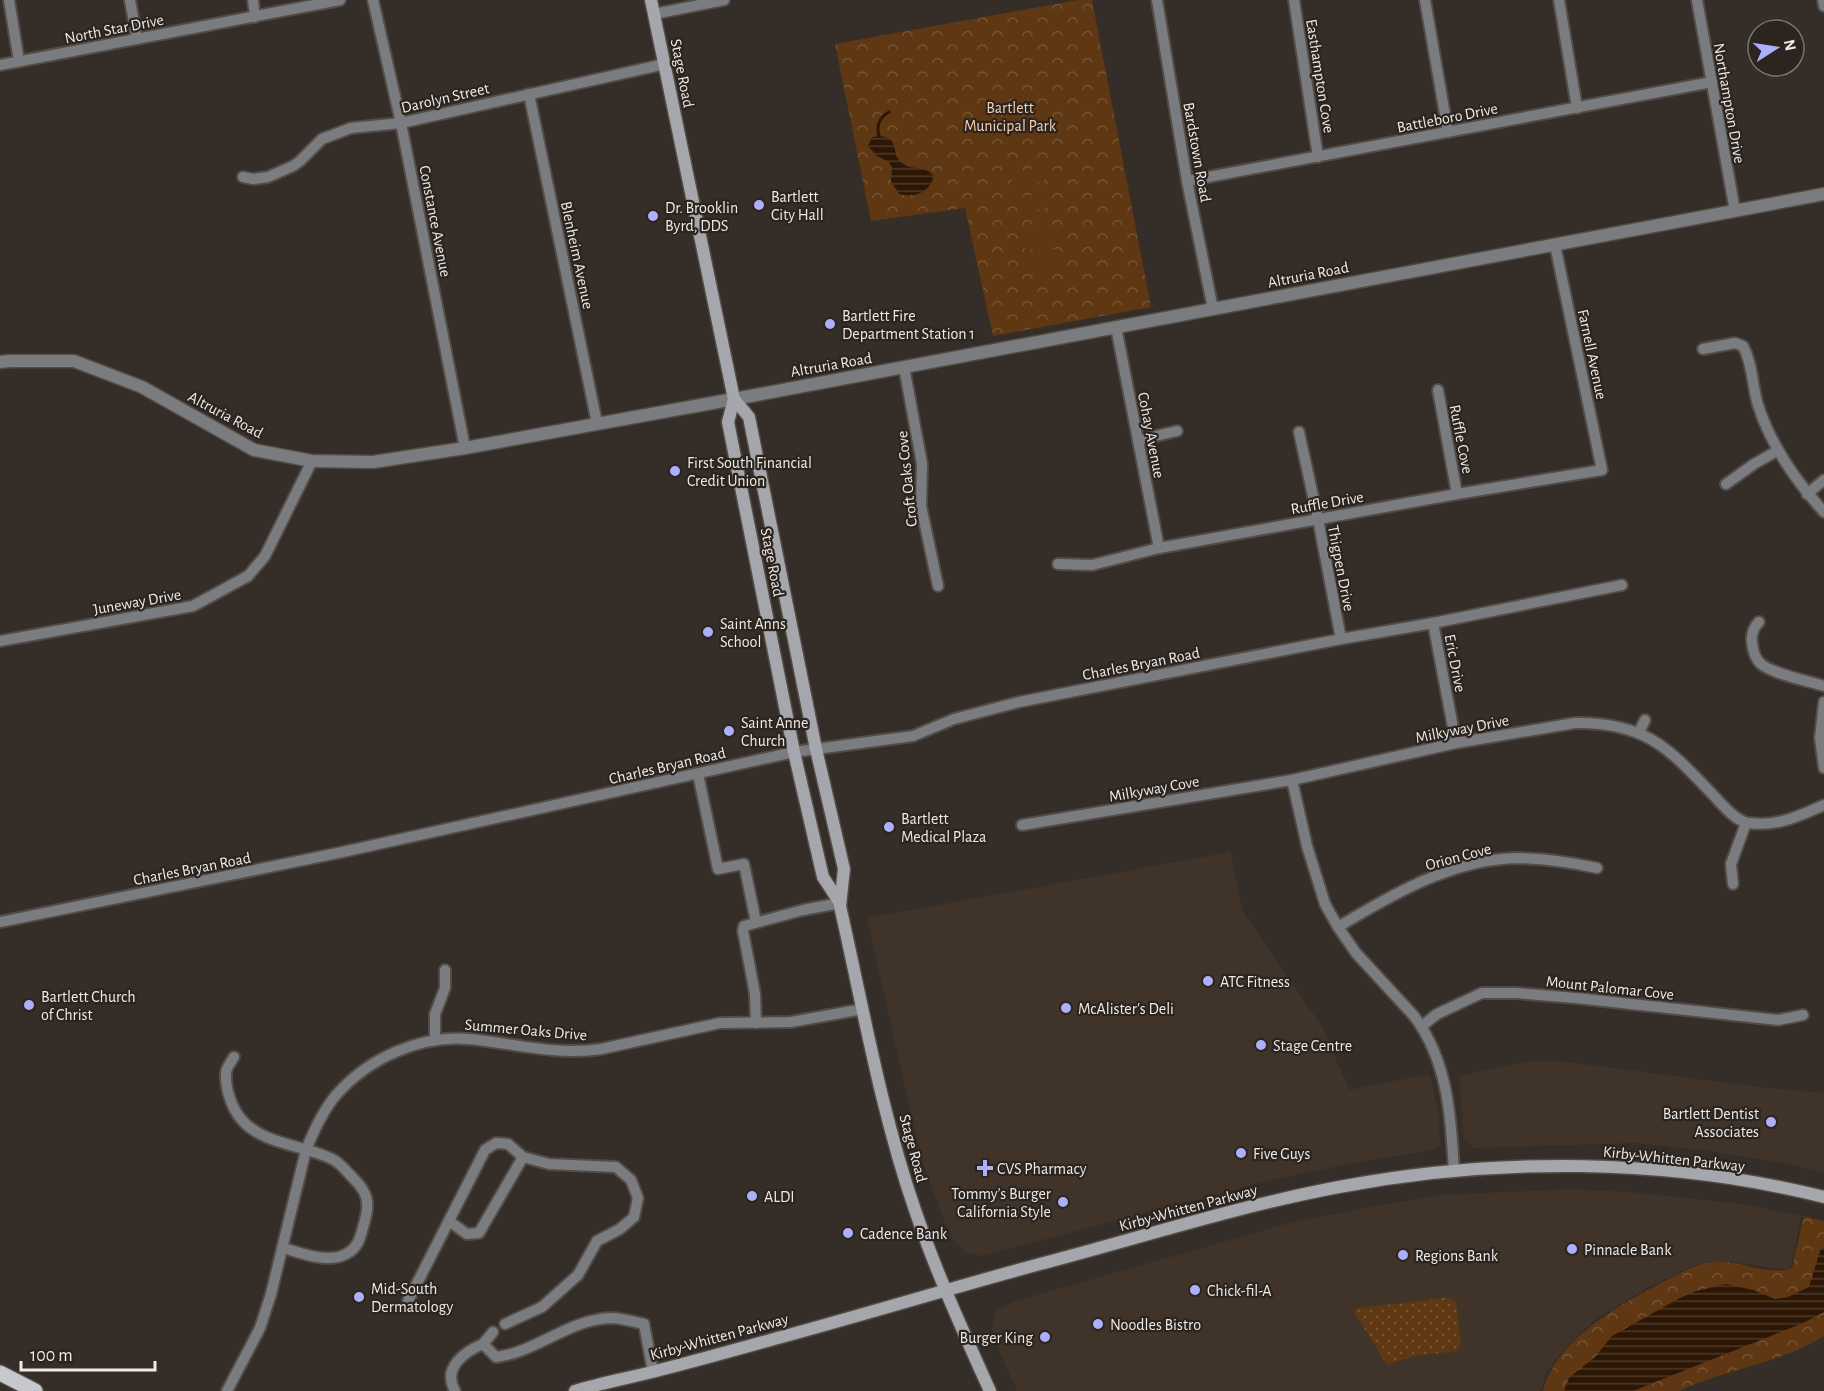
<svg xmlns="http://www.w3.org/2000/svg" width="1824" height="1391" viewBox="0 0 1824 1391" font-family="'Alegreya Sans',sans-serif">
<defs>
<pattern id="grass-dots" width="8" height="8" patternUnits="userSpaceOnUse" patternTransform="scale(1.5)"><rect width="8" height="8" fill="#5f3712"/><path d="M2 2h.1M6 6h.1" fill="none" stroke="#765434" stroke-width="1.8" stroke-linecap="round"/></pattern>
<pattern id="park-crowns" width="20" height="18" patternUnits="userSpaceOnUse" patternTransform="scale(1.5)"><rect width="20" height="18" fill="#5f3712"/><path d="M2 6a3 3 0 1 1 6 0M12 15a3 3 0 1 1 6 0" fill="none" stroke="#765434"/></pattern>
<pattern id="water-rules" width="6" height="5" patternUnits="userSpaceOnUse" patternTransform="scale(1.5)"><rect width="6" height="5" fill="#2d1704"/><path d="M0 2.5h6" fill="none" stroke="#4c3929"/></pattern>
</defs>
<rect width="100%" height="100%" fill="#352e28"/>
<!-- built -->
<g fill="#403329">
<polygon points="1230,852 1243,912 1323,1028 1349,1090 1430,1074 1439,1115 1440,1145 1434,1150 1364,1161 1275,1179 981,1256 965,1252 953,1239 943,1218 925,1169 913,1123 867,918"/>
<polygon points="1528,1061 1559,1061 1759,1087 1824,1093 1824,1173 1790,1164 1702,1150 1634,1143 1473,1148 1464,1139 1459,1076"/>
<polygon points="1570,1189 1629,1192 1742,1204 1801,1216 1791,1267 1785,1269 1764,1267 1732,1261 1710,1261 1692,1266 1649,1287 1595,1319 1560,1354 1545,1375 1541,1391 1017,1391 998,1348 992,1329 995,1312 1012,1302 1293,1222 1382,1205 1444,1195"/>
</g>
<!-- grass -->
<polygon fill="url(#grass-dots)" points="1452,1297 1452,1301 1456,1301 1461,1347 1457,1348 1458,1351 1415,1356 1389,1364 1386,1363 1354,1312 1355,1309 1359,1308"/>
<!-- park -->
<g fill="url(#park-crowns)">
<polygon points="1078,0 1092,0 1151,307 993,336 965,208 871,221 835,44"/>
<path d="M1804,1216L1824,1221V1336C1780,1364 1725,1369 1679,1391H1543C1557,1339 1619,1305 1663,1282C1677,1275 1694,1265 1710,1262C1737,1257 1765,1278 1792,1268Z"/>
</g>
<!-- pitch -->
<g fill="#5f3712">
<polygon points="1042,167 1044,182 1013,187 1011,173"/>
<polygon points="1047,193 1049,207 1018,213 1015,198"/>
<polygon points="1054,230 1057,245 1025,250 1023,236"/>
<polygon points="1058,249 1060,264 1029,269 1027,255"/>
</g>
<!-- water -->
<g fill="url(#water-rules)">
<path d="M880,136C901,139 890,153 902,163C910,169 918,167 926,170C929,171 931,174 934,175C931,192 915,198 899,194L891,181L892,167L889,162L877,156L868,146L872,137Z"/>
<polygon points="1821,1248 1824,1248 1824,1312 1803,1323 1633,1391 1564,1391 1569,1378 1596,1356 1612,1336 1680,1298 1696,1291 1726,1284 1753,1290 1775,1299 1788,1297 1809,1287"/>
</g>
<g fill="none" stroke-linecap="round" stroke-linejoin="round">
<!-- stream -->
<path stroke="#2d1704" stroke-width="3" d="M879,136C876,125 880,117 889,112"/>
<!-- minor casing -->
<g stroke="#534c46" stroke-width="14">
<g id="minor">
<polyline points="9,0 19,61"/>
<polyline points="130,0 137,39"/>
<polyline points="253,0 255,17"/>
<polyline points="373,0 401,123 465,448"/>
<polyline points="1157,0 1187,181 1213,309"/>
<polyline points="1294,0 1318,157"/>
<polyline points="1425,0 1448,132"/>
<polyline points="1559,0 1577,108"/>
<polyline points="1697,0 1735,211"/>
<polyline points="1823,0 1824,6"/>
<polyline points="654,14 724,0"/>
<polyline points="0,65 340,0"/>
<polyline points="529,94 597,423"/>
<polyline points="243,177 253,179 268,177 293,166 300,161 322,139 351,128 401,123 665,64"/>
<polyline points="1187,181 1712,82"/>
<polyline points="1116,327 1159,548"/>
<path d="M1703,349L1735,343L1743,346C1753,364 1752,386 1758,405C1771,446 1795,480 1824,512"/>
<polyline points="904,367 922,464 921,506 938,586"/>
<polyline points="1438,390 1457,494"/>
<polyline points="1299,432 1318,519 1341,639"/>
<polyline points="1138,440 1177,431"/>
<polyline points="1726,484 1754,464 1777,451"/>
<polyline points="1807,494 1824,480"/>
<polyline points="1058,564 1092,565 1159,548 1457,494 1602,470 1555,245"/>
<path d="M1759,622C1753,628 1751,635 1752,643C1753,651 1755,659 1761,664C1773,674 1808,681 1824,686"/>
<polyline points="1433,623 1456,743"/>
<polyline points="0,641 193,606 248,576 265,556 312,461"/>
<polyline points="1824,702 1820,738 1824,768"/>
<polyline points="1639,732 1645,720"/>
<polyline points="698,774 718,869 744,864 756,922"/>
<path d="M1292,780L1307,846L1325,904L1338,927L1356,953L1414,1016C1448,1061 1451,1117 1454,1171"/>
<path d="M1022,825L1292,780L1456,743L1575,723C1648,722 1670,750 1716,798C1724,807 1737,822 1749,823C1777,827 1799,816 1824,805"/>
<polyline points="1733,884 1731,864 1746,823"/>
<polyline points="0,922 338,853 794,752 913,736 954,719 1019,702 1341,639 1433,623 1622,585"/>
<path d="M1338,927C1391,895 1451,860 1515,858C1543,858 1570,862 1597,868"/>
<polyline points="756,1023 755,994 743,931 744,926 803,910 840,903"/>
<polyline points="1422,1026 1437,1014 1482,993 1516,993 1576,998 1778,1020 1803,1015"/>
<polyline points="435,1040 435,1014 445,988 445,970"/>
<path d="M234,1057C231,1062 226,1068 226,1073C225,1089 232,1109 242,1120C263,1145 306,1145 334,1160C341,1164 348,1173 354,1179C367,1192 370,1202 365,1220C361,1234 360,1247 346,1254C327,1264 302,1253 283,1248"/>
<polyline points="449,1221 467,1234 479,1233 523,1157"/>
<polyline points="408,1301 485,1150 496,1143 508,1144 523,1157 549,1164 616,1167 631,1180 638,1198 634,1217 620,1229 597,1241 578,1275 542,1307 505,1324"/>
<polyline points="483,1344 493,1332"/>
<path d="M227,1391L260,1328L271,1294L306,1150C314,1130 323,1110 337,1094C369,1058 420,1035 469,1039C512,1043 557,1056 601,1049L720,1023L791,1022L863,1009"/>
<path d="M455,1391C442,1368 464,1352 483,1344L496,1357C537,1352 569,1319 611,1318C622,1318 634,1322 644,1324L653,1372"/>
</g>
</g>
<!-- tertiary casing -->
<g stroke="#534c46" stroke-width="15">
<polyline id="tertiary" points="0,362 10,361 74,361 142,387 254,450 312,461 373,462 465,448 756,395 1824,194"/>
</g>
<!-- secondary casing -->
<g stroke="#534c46" stroke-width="15">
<g id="secondary">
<polyline points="651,0 734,399 728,422 794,752 823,877 840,903"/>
<path d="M734,399L749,417L816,749L844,869L840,906C863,1007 881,1112 915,1210C936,1272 963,1331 990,1391"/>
<path d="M575,1391C601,1383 629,1378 656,1371C695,1361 735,1350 774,1339C863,1315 951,1288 1040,1264C1139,1238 1238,1206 1339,1187C1496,1157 1669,1158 1824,1197"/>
</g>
</g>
<!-- primary casing -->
<g stroke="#534c46" stroke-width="18">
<polyline id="primary" points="0,1373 35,1391"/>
</g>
<!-- minor -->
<use href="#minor" stroke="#7b7c80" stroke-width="10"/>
<!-- tertiary -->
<use href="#tertiary" stroke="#7b7c80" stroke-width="12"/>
<!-- secondary -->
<use href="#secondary" stroke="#a6a6ad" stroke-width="12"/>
<!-- primary -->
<use href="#primary" stroke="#c7c7d0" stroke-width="15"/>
</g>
<!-- markers -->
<g fill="#adaffb" stroke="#2b241f" stroke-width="2">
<circle cx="759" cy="205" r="6"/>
<circle cx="653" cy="216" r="6"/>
<circle cx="830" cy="324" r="6"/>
<circle cx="675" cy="471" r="6"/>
<circle cx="708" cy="632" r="6"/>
<circle cx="729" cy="731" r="6"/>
<circle cx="889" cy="827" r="6"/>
<circle cx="1208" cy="981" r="6"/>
<circle cx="29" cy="1005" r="6"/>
<circle cx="1066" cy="1008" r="6"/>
<circle cx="1261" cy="1045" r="6"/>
<circle cx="1771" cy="1122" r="6"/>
<circle cx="1241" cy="1153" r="6"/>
<path d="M982 1159h6v6h6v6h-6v6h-6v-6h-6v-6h6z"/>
<circle cx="752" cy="1196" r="6"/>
<circle cx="1063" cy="1202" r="6"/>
<circle cx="848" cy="1233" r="6"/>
<circle cx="1572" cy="1249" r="6"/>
<circle cx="1403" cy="1255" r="6"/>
<circle cx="1195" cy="1290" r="6"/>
<circle cx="359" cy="1297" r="6"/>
<circle cx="1098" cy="1324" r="6"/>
<circle cx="1045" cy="1337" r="6"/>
</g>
<g text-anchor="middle" stroke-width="4.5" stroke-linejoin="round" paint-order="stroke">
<!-- street labels -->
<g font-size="16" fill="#efeae6" stroke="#2b241f">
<text transform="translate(114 28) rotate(-11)" y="6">North Star Drive</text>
<text transform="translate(683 73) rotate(79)" y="6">Stage Road</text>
<text transform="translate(1321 76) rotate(81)" y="6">Easthampton Cove</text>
<text transform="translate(445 97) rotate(-13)" y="6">Darolyn Street</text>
<text transform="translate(1730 103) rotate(80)" y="6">Northampton Drive</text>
<text transform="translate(1447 117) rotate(-11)" y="6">Battleboro Drive</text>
<text transform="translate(1198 152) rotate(80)" y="6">Bardstown Road</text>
<text transform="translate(436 221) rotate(79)" y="6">Constance Avenue</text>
<text transform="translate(578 255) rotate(78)" y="6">Blenheim Avenue</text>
<text transform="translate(1308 274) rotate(-11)" y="6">Altruria Road</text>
<text transform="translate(1593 354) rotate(78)" y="6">Farnell Avenue</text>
<text transform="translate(831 364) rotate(-10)" y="6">Altruria Road</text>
<text transform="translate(226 414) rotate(28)" y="6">Altruria Road</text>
<text transform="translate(1152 435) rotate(79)" y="6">Cohay Avenue</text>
<text transform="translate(1462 439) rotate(79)" y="6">Ruffle Cove</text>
<text transform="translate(906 479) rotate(-96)" y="6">Croft Oaks Cove</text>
<text transform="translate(1327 502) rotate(-10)" y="6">Ruffle Drive</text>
<text transform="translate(773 562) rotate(79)" y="6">Stage Road</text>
<text transform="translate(1342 568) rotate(79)" y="6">Thigpen Drive</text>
<text transform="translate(137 601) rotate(-10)" y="6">Juneway Drive</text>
<text transform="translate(1141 663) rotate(-11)" y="6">Charles Bryan Road</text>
<text transform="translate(1456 663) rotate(79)" y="6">Eric Drive</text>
<text transform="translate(1462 728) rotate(-11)" y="6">Milkyway Drive</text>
<text transform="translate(667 765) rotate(-13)" y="6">Charles Bryan Road</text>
<text transform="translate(1154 788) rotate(-10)" y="6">Milkyway Cove</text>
<text transform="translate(1458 856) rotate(-15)" y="6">Orion Cove</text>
<text transform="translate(192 868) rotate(-11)" y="6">Charles Bryan Road</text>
<text transform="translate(1610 987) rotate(6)" y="6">Mount Palomar Cove</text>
<text transform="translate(526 1029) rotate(5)" y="6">Summer Oaks Drive</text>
<text transform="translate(914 1148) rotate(75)" y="6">Stage Road</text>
<text transform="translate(1674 1158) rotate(6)" y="6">Kirby-Whitten Parkway</text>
<text transform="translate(1188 1207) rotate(-15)" y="6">Kirby-Whitten Parkway</text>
<text transform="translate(719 1336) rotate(-15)" y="6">Kirby-Whitten Parkway</text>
</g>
<!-- park labels -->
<g font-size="16" fill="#f6cfb1" stroke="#2b241f">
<text x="1010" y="113">Bartlett<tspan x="1010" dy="18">Municipal Park</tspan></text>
</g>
<!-- poi labels -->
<g font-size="16" fill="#efeae6" stroke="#2b241f" text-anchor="start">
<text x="771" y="202">Bartlett<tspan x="771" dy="18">City Hall</tspan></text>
<text x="665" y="213">Dr. Brooklin<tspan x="665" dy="18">Byrd, DDS</tspan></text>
<text x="842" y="321">Bartlett Fire<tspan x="842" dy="18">Department Station 1</tspan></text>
<text x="687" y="468">First South Financial<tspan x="687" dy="18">Credit Union</tspan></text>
<text x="720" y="629">Saint Anns<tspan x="720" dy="18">School</tspan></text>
<text x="741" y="728">Saint Anne<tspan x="741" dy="18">Church</tspan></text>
<text x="901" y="824">Bartlett<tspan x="901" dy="18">Medical Plaza</tspan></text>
<text x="1220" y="987">ATC Fitness</text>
<text x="41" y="1002">Bartlett Church<tspan x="41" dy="18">of Christ</tspan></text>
<text x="1078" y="1014">McAlister's Deli</text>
<text x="1273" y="1051">Stage Centre</text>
<text x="1759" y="1119" text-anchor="end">Bartlett Dentist<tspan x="1759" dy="18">Associates</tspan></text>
<text x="1253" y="1159">Five Guys</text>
<text x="997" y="1174">CVS Pharmacy</text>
<text x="1051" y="1199" text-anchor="end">Tommy’s Burger<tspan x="1051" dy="18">California Style</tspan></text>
<text x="764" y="1202">ALDI</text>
<text x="860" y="1239">Cadence Bank</text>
<text x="1584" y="1255">Pinnacle Bank</text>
<text x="1415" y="1261">Regions Bank</text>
<text x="371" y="1294">Mid-South<tspan x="371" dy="18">Dermatology</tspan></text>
<text x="1207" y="1296">Chick-fil-A</text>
<text x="1110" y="1330">Noodles Bistro</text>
<text x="1033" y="1343" text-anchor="end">Burger King</text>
</g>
</g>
<!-- north arrow -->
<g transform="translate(1776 48) rotate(78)"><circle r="28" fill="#2b241f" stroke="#79736f" stroke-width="1.5"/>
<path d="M0-4.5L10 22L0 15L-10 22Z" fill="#adaffb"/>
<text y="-9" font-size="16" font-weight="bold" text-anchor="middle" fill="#efeae6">N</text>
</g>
<!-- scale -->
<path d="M21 1361v9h134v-9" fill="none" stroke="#efeae6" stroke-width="3"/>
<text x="30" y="1361" font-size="18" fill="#efeae6" stroke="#2b241f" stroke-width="4.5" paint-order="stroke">100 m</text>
</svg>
